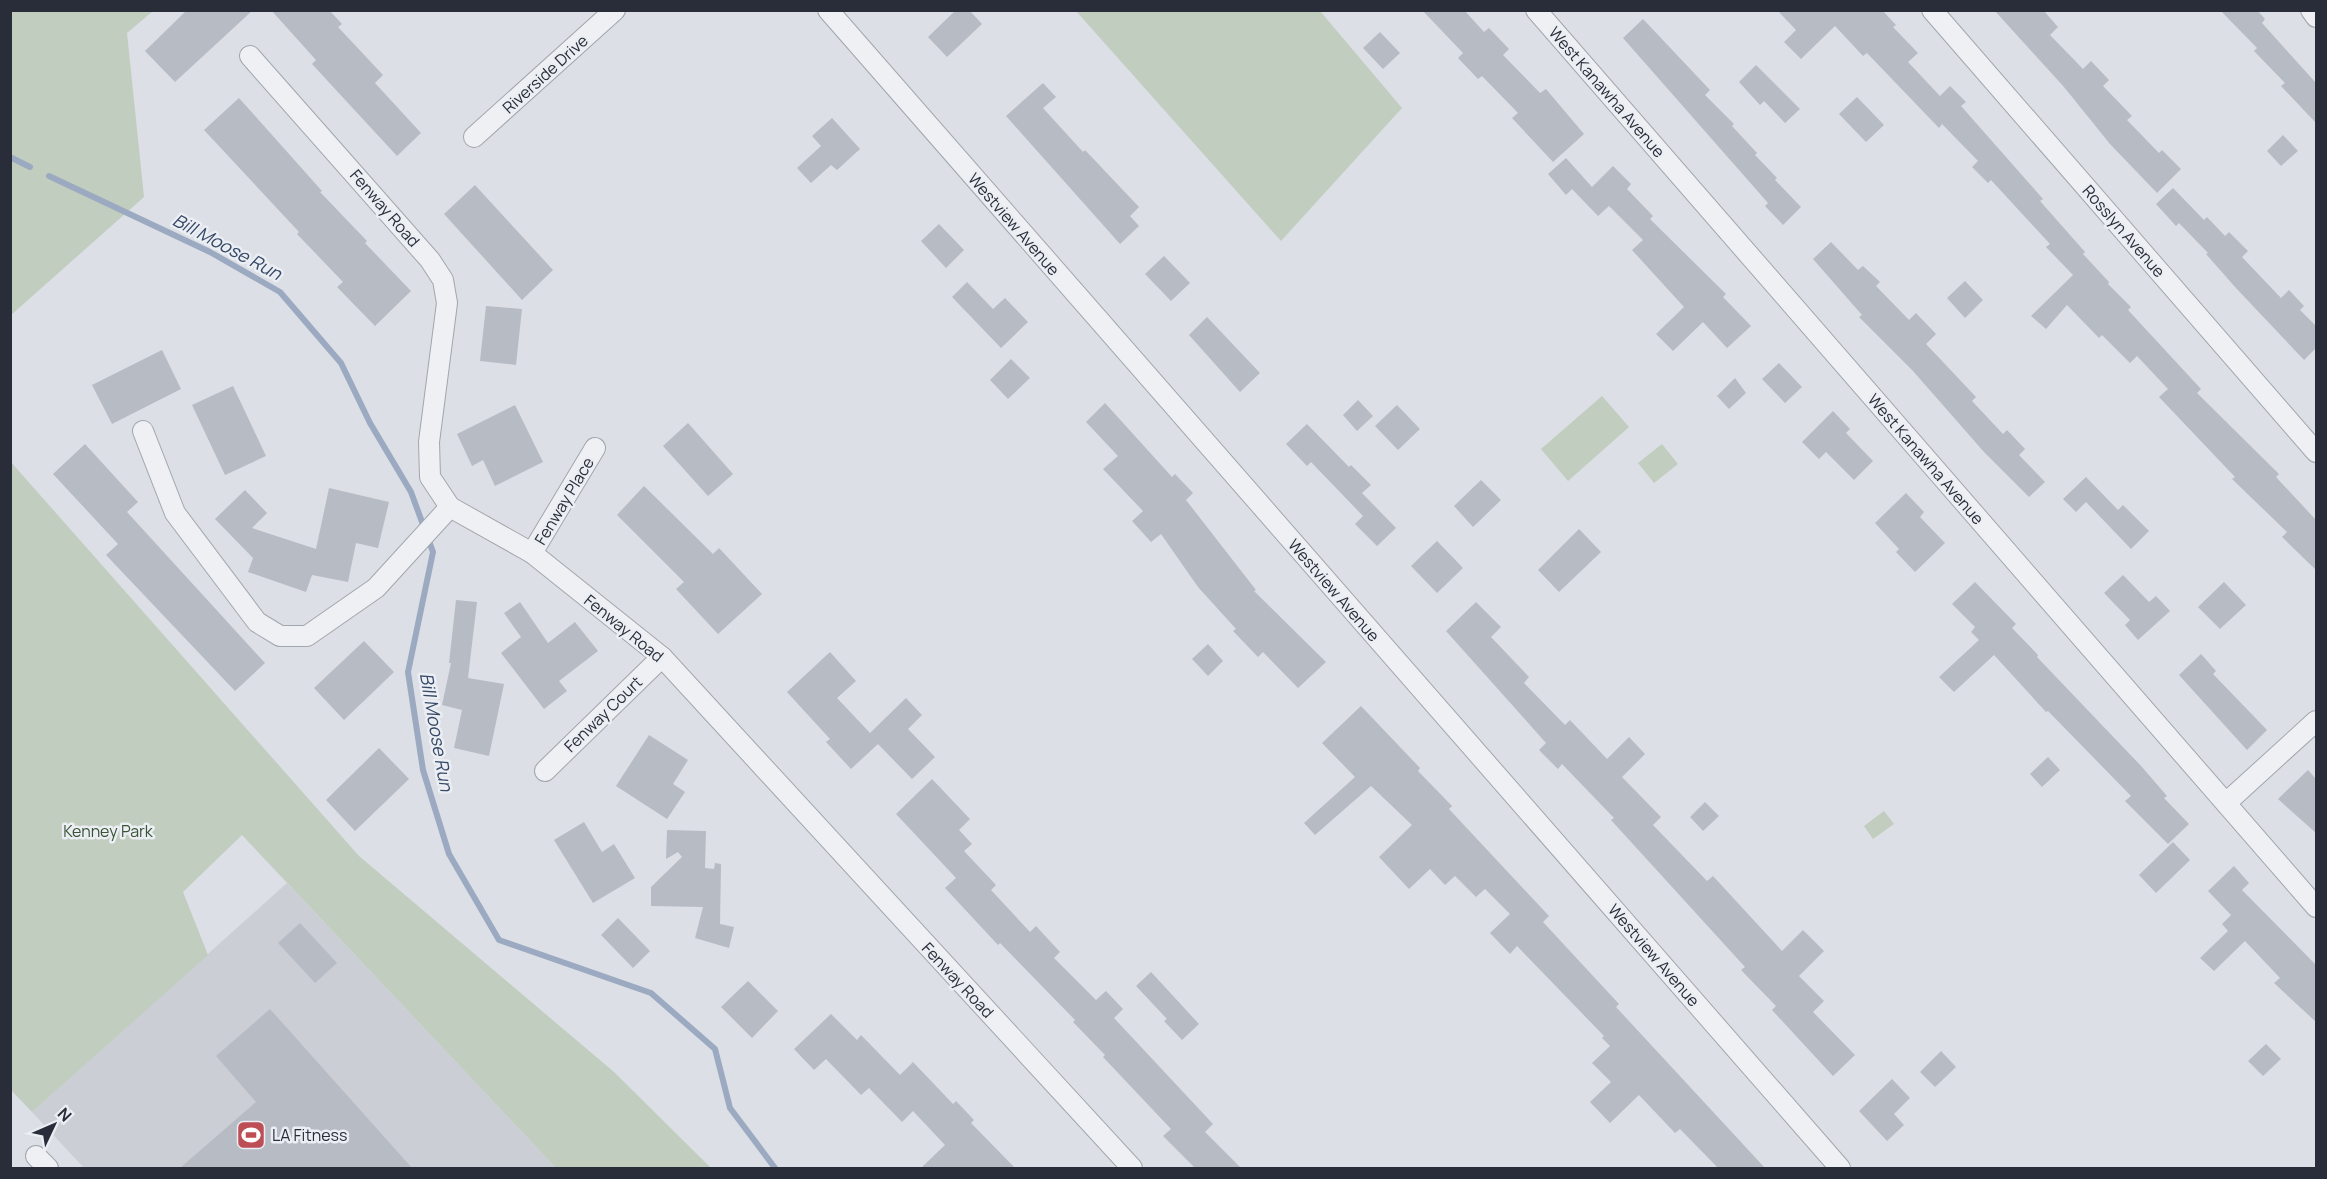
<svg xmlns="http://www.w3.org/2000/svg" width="2327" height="1179" viewBox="0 0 2327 1179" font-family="Manrope,sans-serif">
<rect width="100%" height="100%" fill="#dcdfe5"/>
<!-- built -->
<polygon fill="#cbced5" points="287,883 556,1168 84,1168 32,1112"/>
<!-- green -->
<g fill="#c1cdbf">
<polygon points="11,10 153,11 127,33 144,197 11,315"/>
<polygon points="1076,11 1320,11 1402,108 1281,241"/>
<polygon points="1602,396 1629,427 1568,481 1541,449"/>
<polygon points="1662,444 1678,464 1654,483 1638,463"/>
<polygon points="10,461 359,856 614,1072 711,1168 556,1168 242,835 183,892 208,955 32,1112 10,1089"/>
<polygon points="1884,811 1894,824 1873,839 1864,826"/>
</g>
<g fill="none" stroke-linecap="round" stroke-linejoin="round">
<!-- stream -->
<g stroke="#9baac1" stroke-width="6">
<polyline points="10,157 30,167"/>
<polyline points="49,176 210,252 280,292 341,363 370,423 411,492 433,552 408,672 423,770 449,854 499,940 651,993 715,1049 730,1108 775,1168"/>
</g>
</g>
<!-- building -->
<g fill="#b7bbc4">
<polygon points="187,10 253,10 175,82 145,51"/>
<polygon points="271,10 329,10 342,24 338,27 383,75 375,83 421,133 397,156 312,64 316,60"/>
<polygon points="956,10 969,10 982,24 947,57 928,37"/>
<polygon points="1422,10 1464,10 1484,32 1489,28 1509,49 1503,55 1540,93 1546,89 1584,134 1553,162 1512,118 1518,113 1482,76 1478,79 1458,58 1463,53"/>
<polygon points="1777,10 1882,10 1896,25 1893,27 1918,53 1908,62 1940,96 1950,86 1966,102 1961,106 2043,199 2040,201 2085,252 2083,254 2109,282 2108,284 2131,307 2128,310 2201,389 2197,393 2279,474 2276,477 2316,520 2316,570 2282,537 2287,532 2232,479 2235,477 2159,397 2168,389 2137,356 2130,363 2102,335 2099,338 2067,305 2046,329 2031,316 2073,275 2046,247 2050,244 1991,180 1988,183 1972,167 1978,161 1942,124 1939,128 1867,53 1863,56 1835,26 1801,59 1784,42 1796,30"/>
<polygon points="1994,10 2043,10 2058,27 2050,35 2083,69 2091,61 2109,80 2103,86 2132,116 2127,120 2159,153 2162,150 2181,169 2157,193 2110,144 2064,87"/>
<polygon points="2220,10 2257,10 2265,19 2262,23 2316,83 2316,123 2281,86 2285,83 2254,51 2257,48"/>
<polygon points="1643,19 1710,90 1705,95 1734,124 1732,126 1757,153 1755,155 1777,178 1775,180 1801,207 1783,225 1765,206 1768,203 1623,38"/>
<polygon points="1380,32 1400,53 1383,69 1363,48"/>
<polygon points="1756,65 1800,109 1785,123 1764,101 1760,105 1739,82"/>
<polygon points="1043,83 1056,97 1043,108 1083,152 1085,150 1139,207 1130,216 1139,226 1120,244 1006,116"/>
<polygon points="1857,97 1884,125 1866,142 1839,114"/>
<polygon points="239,98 322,191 320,192 367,241 365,243 411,291 375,326 337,287 343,282 297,234 299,232 204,130"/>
<polygon points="832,118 860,149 837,170 831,165 811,183 797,168 821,146 812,136"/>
<polygon points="2283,135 2298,151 2281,166 2267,151"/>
<polygon points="1566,158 1592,187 1613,166 1631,184 1627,189 1653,216 1650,219 1726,294 1723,297 1751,326 1727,348 1703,322 1673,351 1656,334 1684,307 1632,250 1643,240 1609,206 1598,216 1572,189 1566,195 1548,174"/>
<polygon points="475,185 553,270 522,300 444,214"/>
<polygon points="2173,188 2204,220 2207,217 2225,236 2229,232 2248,251 2242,257 2281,298 2289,290 2304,306 2300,310 2316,326 2316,348 2304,360 2235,287 2206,254 2208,253 2179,223 2176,226 2156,204"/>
<polygon points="939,224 964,250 946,268 921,241"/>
<polygon points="1831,242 1858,270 1863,266 1880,282 1876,286 1909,320 1916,313 1936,334 1926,344 1976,397 1972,401 2003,434 2007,430 2025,449 2019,455 2045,482 2029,497 1984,452 1913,371 1859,317 1862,315 1813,259"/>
<polygon points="1164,256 1190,283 1171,301 1145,274"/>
<polygon points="1965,281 1983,300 1965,318 1947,298"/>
<polygon points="967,282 993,309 1005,298 1028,322 1001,348 952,297"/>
<polygon points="486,306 522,309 516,365 480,361"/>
<polygon points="1207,317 1260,373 1240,392 1189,335"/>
<polygon points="162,350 181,389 112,424 92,385"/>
<polygon points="1011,359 1030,378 1008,399 990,380"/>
<polygon points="1779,363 1802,387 1785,403 1762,379"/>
<polygon points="1735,378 1746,393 1729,409 1717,396"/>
<polygon points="233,386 266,456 225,475 192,405"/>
<polygon points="1358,400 1373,416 1357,431 1343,415"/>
<polygon points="1105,403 1172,477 1175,474 1193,493 1186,500 1256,590 1254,591 1326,662 1298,688 1263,652 1258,657 1233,631 1236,629 1198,587 1161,534 1151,542 1132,521 1143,511 1103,469 1118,456 1086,422"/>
<polygon points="515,405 543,462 495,486 483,460 472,466 457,434"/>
<polygon points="1397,405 1420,429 1398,450 1375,426"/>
<polygon points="1833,411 1850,429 1846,433 1873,461 1854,480 1826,452 1819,459 1802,442"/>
<polygon points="688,423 733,474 708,496 663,446"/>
<polygon points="1307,424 1349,467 1351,465 1371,485 1362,493 1396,528 1377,546 1355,524 1363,516 1311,462 1307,466 1286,444"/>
<polygon points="85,444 138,502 127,512 265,663 235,691 106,555 118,544 53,474"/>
<polygon points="2086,477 2118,510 2123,505 2149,531 2131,549 2086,502 2076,512 2063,499"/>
<polygon points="1481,480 1501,500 1473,527 1454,506"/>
<polygon points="644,486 713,554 719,548 762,594 718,634 676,589 684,582 617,515"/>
<polygon points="329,488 389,502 378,548 356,543 348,582 312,575 306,592 248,572 253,558 215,519 245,490 267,513 252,528 316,549"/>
<polygon points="1906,493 1924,512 1920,517 1945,543 1915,572 1896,552 1899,549 1875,523"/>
<polygon points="1579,529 1601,552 1559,592 1538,570"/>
<polygon points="1437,541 1463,568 1437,593 1411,566"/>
<polygon points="2123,575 2149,602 2156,596 2170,611 2138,640 2125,625 2130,620 2104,593"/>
<polygon points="1975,582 2016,624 2012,628 2038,655 2037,657 2142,767 2167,796 2164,798 2189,824 2168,844 2125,801 2131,796 2048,711 2046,712 1994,655 1954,692 1939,677 1979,640 1971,632 1975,627 1952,604"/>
<polygon points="2224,582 2246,605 2220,629 2198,607"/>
<polygon points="456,600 477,602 468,678 504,684 489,756 454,748 462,710 442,705 451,663 449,663"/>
<polygon points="520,602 548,643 575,622 598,651 559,681 567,691 544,709 501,653 521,637 504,613"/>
<polygon points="1476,602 1501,627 1491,637 1529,677 1524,683 1565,725 1570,720 1607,759 1629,737 1645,754 1622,777 1661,817 1653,825 1707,881 1713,876 1782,951 1803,930 1824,951 1799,976 1824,1001 1813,1012 1855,1055 1833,1076 1772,1010 1776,1006 1741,970 1745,967 1611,820 1614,818 1562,764 1558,769 1539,750 1546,743 1446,631"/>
<polygon points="364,641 394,672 344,720 314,688"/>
<polygon points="1208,644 1223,661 1208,676 1192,659"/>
<polygon points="830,652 856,681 837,698 870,733 906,698 922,715 908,729 935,757 912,779 878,744 851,769 826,742 830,739 787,692"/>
<polygon points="2201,654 2216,671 2213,674 2267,730 2247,750 2179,675"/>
<polygon points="1361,706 1420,768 1418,771 1452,806 1449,809 1549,916 1543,922 1619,1004 1616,1007 1765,1168 1718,1168 1680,1129 1675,1133 1639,1095 1610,1123 1590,1102 1611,1082 1592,1063 1610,1046 1602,1038 1604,1036 1517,946 1510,954 1490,933 1510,914 1485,889 1476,897 1455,876 1445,885 1430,869 1409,889 1379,857 1412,825 1371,786 1315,835 1304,823 1355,777 1322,743"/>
<polygon points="649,735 688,760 673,784 685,792 667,819 616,786"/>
<polygon points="379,748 409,779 355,831 326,800"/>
<polygon points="2048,757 2060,770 2042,787 2030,774"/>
<polygon points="2308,770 2316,779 2316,833 2278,799"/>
<polygon points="932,779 970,819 959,830 972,844 964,851 996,885 991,890 1030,932 1036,926 1060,952 1054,958 1096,1000 1106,991 1123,1009 1114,1018 1213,1124 1205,1132 1241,1168 1195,1168 1163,1136 1171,1129 1103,1057 1105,1055 1073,1022 1075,1020 1000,943 998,945 945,888 956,878 896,814"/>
<polygon points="1705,802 1719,816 1703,831 1690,817"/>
<polygon points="584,822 602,852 614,844 635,878 593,903 554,840"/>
<polygon points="667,830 706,831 705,868 714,869 715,863 721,864 720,924 734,927 729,948 695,938 703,907 651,906 651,887 682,857 678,852 666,859"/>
<polygon points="2173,842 2190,860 2156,893 2139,875"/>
<polygon points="2234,866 2249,883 2242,890 2316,965 2316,1022 2274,983 2280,978 2245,941 2214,971 2200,958 2228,931 2222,924 2231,915 2208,891"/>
<polygon points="618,918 650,951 633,968 601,935"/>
<polygon points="300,923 337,963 315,983 278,943"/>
<polygon points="1151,972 1199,1024 1182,1040 1164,1021 1167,1019 1136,986"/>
<polygon points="748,981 778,1011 752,1038 721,1007"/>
<polygon points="270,1009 412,1168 180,1168 256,1102 216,1056"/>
<polygon points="831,1014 857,1040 861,1035 900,1075 913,1062 953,1104 956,1101 974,1120 971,1123 1015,1168 921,1168 945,1145 913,1111 902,1122 869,1088 861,1095 826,1059 814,1070 794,1049"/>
<polygon points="2266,1044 2281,1059 2263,1076 2248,1061"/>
<polygon points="1941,1051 1956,1067 1935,1087 1920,1072"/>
<polygon points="1892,1079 1910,1098 1894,1114 1904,1125 1887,1141 1859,1111"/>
</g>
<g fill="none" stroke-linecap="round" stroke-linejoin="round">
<!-- street casing -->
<g stroke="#a2a6ae" stroke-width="22">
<g id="street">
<polyline points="828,10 1840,1168"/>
<polyline points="1536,10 2316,907"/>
<polyline points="1932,10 2316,452"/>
<polyline points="2311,10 2316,17"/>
<polyline points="250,56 430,260 443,280 447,303 429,442 430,477 450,507 532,553 662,657 1132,1168"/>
<polyline points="474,137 615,10"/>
<polyline points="143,431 175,513 257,622 280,636 307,636 376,588 450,507"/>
<polyline points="532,553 595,448"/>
<polyline points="545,771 662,657"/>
<polyline points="2226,803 2316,721"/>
<polyline points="36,1156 48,1168"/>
</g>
</g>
<!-- street -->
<use href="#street" stroke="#eef0f3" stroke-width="20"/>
</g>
<!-- icons -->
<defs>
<g id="stadium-square" transform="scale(1.5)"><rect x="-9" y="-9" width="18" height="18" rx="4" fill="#bd4e55" stroke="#ebeef3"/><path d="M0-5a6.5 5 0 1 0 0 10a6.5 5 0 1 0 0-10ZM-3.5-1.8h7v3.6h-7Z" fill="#fff"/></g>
</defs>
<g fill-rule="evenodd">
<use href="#stadium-square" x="251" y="1135"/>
</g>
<g text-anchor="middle" stroke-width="5" stroke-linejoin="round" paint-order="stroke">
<!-- street labels -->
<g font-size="16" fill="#282d39" stroke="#ebeef3">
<text transform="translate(545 74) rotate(-42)" y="6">Riverside Drive</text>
<text transform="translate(1607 92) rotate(49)" y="6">West Kanawha Avenue</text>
<text transform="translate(385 208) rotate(49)" y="6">Fenway Road</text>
<text transform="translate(1014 224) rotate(49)" y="6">Westview Avenue</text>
<text transform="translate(2124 231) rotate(49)" y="6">Rosslyn Avenue</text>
<text transform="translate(1926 459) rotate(49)" y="6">West Kanawha Avenue</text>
<text transform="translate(564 501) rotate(-59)" y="6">Fenway Place</text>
<text transform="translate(1334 590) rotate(49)" y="6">Westview Avenue</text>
<text transform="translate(624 628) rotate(39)" y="6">Fenway Road</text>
<text transform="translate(603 714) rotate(-44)" y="6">Fenway Court</text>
<text transform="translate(1654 955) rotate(49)" y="6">Westview Avenue</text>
<text transform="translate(958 980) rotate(47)" y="6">Fenway Road</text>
</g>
<!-- park labels -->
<g font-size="16" fill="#3a5337" stroke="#ebeef3">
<text x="108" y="837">Kenney Park</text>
</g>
<!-- poi labels -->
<g font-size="16" fill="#282d39" stroke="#ebeef3" text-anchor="start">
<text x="272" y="1141">LA Fitness</text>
</g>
<!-- water labels -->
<g font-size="18" font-style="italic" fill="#374968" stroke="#ebeef3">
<text transform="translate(227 247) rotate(28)" y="6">Bill Moose Run</text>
<text transform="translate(436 732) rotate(80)" y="6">Bill Moose Run</text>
</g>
</g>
<!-- border -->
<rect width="2327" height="1179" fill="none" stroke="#282d39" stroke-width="24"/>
<!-- north arrow -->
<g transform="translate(54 1125) rotate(46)" stroke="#ebeef3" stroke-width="4.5" paint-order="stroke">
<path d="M0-4.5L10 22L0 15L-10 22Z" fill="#282d39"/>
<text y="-9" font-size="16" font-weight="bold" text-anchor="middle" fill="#282d39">N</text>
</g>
</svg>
